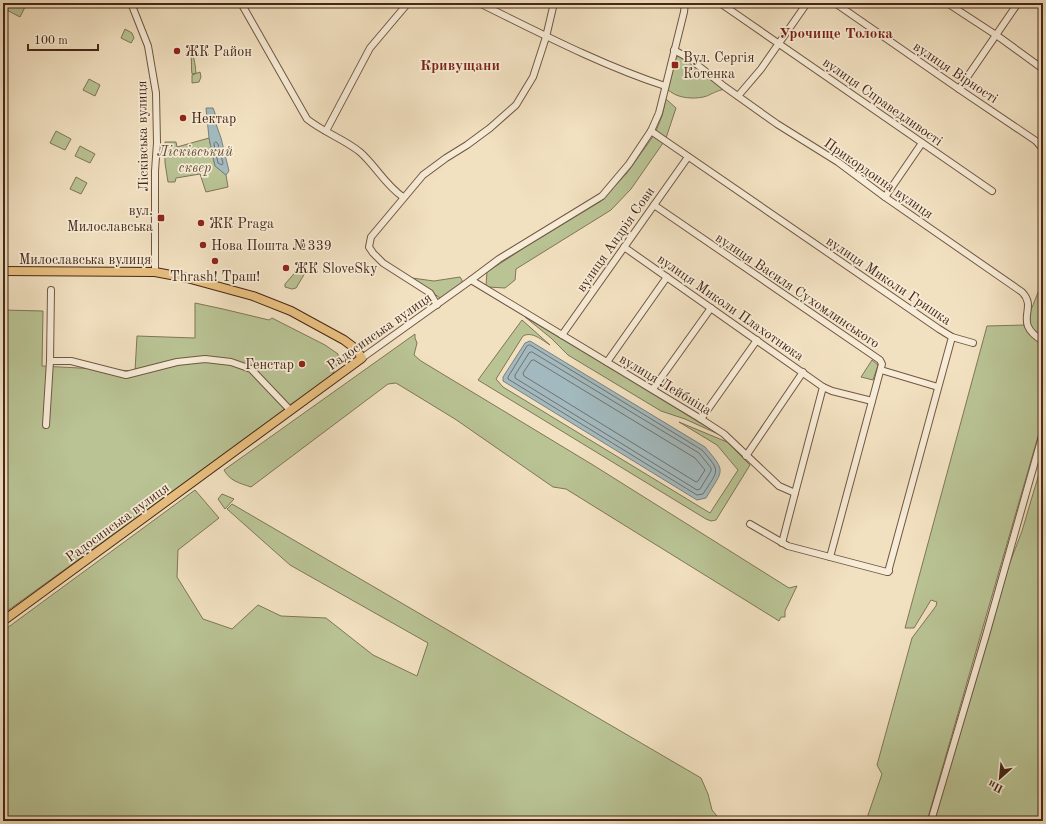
<svg xmlns="http://www.w3.org/2000/svg" width="1046" height="824" viewBox="0 0 1046 824" font-family="'Old Standard TT',serif">
<rect width="100%" height="100%" fill="#f2e1c1"/>
<filter id="stains"><feTurbulence type="fractalNoise" baseFrequency=".005" numOctaves="4"/><feColorMatrix values="0 0 0 0 .2 0 0 0 0 .09 0 0 0 0 .02 0 0 0 .5 -.17"/></filter>
<radialGradient id="worn" r=".72"><stop offset=".6" stop-color="#630" stop-opacity="0"/><stop offset="1" stop-color="#630" stop-opacity=".3"/></radialGradient>
<!-- green -->
<g fill="#b9c394" stroke="#807556">
<polygon points="3,3 27,3 20,17 3,8"/>
<polygon points="125,29 132,33 134,38 131,43 121,38"/>
<path d="M187,45L189,46C194,55 195,63 196,73L192,74C191,69 192,62 191,57C189,53 186,51 187,45Z"/>
<path d="M680,55L726,89C719,90 716,92 711,94C703,99 688,99 679,96C675,95 671,92 668,90L676,57Z"/>
<polygon points="200,72 201,77 199,82 192,83 192,75"/>
<polygon points="89,79 100,85 95,96 83,90"/>
<polygon points="666,99 676,108 666,138 656,131 662,116"/>
<polygon points="56,131 71,139 65,150 50,143"/>
<polygon points="654,135 663,143 631,189 611,210 516,269 515,280 505,288 488,287 486,285 487,272 527,246 601,201 627,173"/>
<polygon points="209,138 215,166 226,175 228,187 206,192 200,174 176,178 175,182 168,182 165,163 165,142 176,142 177,147"/>
<polygon points="80,146 95,154 90,163 75,156"/>
<polygon points="76,177 87,183 81,194 70,189"/>
<polygon points="299,268 305,273 296,288 292,289 285,287 285,284"/>
<polygon points="460,277 462,280 462,283 444,296 440,298 412,278 434,281"/>
<polygon points="1043,280 1043,419 927,821 866,821 882,774 877,765 912,638 936,606 937,602 931,600 914,628 905,628 987,326 1025,325"/>
<polygon points="195,303 223,309 269,320 272,318 325,345 338,354 338,363 332,375 157,503 3,614 3,310 43,311 42,366 135,371 137,336 195,338"/>
<polygon points="525,317 621,374 718,434 685,419 661,411 568,355 551,338"/>
<path d="M522,320L550,345C542,340 532,331 523,336L496,379L503,387L710,513L738,470L717,445L679,422L727,442L750,465L716,520L711,521L706,519L478,380Z"/>
<path d="M415,334V338L417,343L414,355L421,361L593,465L789,588L797,586L785,611V617H781L779,621L566,489L553,487L455,419L396,383L388,384L251,487C239,483 230,481 224,470Z"/>
<polygon points="872,360 878,365 873,380 861,377"/>
<polygon points="1043,460 1043,821 934,821 995,614 1009,565 1022,531"/>
<polygon points="195,490 219,518 178,550 177,577 203,619 232,629 258,605 281,616 326,618 373,655 417,676 428,643 290,565 227,509 232,504 701,778 708,794 712,810 721,821 725,821 3,821 3,631"/>
<polygon points="222,494 234,499 225,509 218,499"/>
<polygon points="785,817 792,818 792,821 766,821 774,818"/>
</g>
<!-- water -->
<g fill="#a2babf" stroke="#7e7f7c">
<polygon points="206,108 213,108 216,116 216,124 221,138 229,171 226,175 215,166 209,138"/>
<path d="M530,341L705,447C727,473 723,469 706,498L697,500L503,381V377L525,343Z"/>
</g>
<g fill="none" stroke-linecap="round" stroke-linejoin="round">
<!-- shore -->
<g stroke="#74706b" stroke-width="1">
<polygon points="216,142 218,144 223,163 222,165 218,163 214,144"/>
<path d="M530,345L702,450C721,472 719,469 703,494L697,495L508,379V377L527,346Z"/>
<polygon points="532,352 699,453 711,468 711,471 700,489 697,490 515,378 515,375 529,353"/>
<polygon points="534,360 695,458 705,470 698,481 696,482 524,376 523,373 531,361"/>
</g>
<!-- minor casing -->
<g stroke="#725642" stroke-width="8">
<g id="minor">
<polyline points="131,3 148,46 156,93 157,143 155,171 155,272"/>
<path d="M241,3L307,119C323,132 344,139 360,152C376,166 385,185 403,197"/>
<path d="M479,3C540,33 601,65 665,86"/>
<polyline points="720,3 992,191"/>
<polyline points="835,3 959,89 1036,141 1043,149"/>
<polyline points="947,3 999,37 1043,69"/>
<path d="M674,50L690,59L725,87L777,124L838,162L885,197L1022,292C1039,309 1011,322 1043,341"/>
<polyline points="959,89 1018,3"/>
<polyline points="738,96 761,69 807,3"/>
<polyline points="326,131 370,48 408,3"/>
<polyline points="651,131 939,329 952,337 888,572"/>
<polyline points="885,197 922,143"/>
<polyline points="654,205 880,360 882,364 830,557"/>
<polyline points="624,247 823,387 795,493"/>
<polyline points="471,280 701,419 724,434 779,486 795,493 782,543"/>
<polyline points="437,305 430,293 383,263 373,253 369,247 371,237 423,175 446,158 467,145 490,128 516,105 533,77 546,37 554,3"/>
<polyline points="562,335 688,157"/>
<polyline points="952,337 973,343"/>
<polyline points="362,358 471,280 499,259 602,196 629,164 651,131 659,113 684,12 685,3"/>
<polyline points="50,361 71,361 126,375 177,362 205,359 231,362 251,369 290,410"/>
<polyline points="607,362 667,277"/>
<polyline points="881,370 938,387"/>
<polyline points="823,387 832,391 872,401"/>
<polyline points="653,389 711,308"/>
<polyline points="701,419 757,340"/>
<polyline points="46,425 50,361 51,290"/>
<polyline points="746,456 803,372"/>
<polyline points="750,524 788,546 887,572 889,571"/>
<polyline points="931,821 986,635 1043,433"/>
</g>
</g>
<!-- major casing -->
<g stroke="#472717" stroke-width="10">
<polyline id="major" points="3,271 155,272 187,278 253,296 291,311 344,340 356,349 362,358 3,621"/>
</g>
<!-- minor -->
<use href="#minor" stroke="#f7ecd7" stroke-width="6"/>
<!-- major -->
<use href="#major" stroke="#e9c080" stroke-width="8"/>
</g>
<!-- markers -->
<g fill="#8f2418" stroke="#f7ecd7" stroke-width="1.5">
<circle cx="177" cy="51" r="4"/>
<rect x="671" y="61" width="8" height="8" rx="2"/>
<circle cx="183" cy="118" r="4"/>
<rect x="157" y="214" width="8" height="8" rx="2"/>
<circle cx="201" cy="223" r="4"/>
<circle cx="203" cy="245" r="4"/>
<circle cx="215" cy="261" r="4"/>
<circle cx="286" cy="268" r="4"/>
<circle cx="302" cy="364" r="4"/>
</g>
<g text-anchor="middle" stroke-width="3.5" stroke-linejoin="round" paint-order="stroke">
<!-- poi labels -->
<g font-size="14" fill="#472717" stroke="#f7ecd7" text-anchor="start">
<text x="185" y="56">ЖК Район</text>
<text x="683" y="62">Вул. Сергія<tspan x="683" dy="16">Котенка</tspan></text>
<text x="191" y="123">Нектар</text>
<text x="153" y="215" text-anchor="end">вул.<tspan x="153" dy="16">Милославська</tspan></text>
<text x="209" y="228">ЖК Praga</text>
<text x="211" y="250">Нова Пошта №339</text>
<text x="294" y="273">ЖК SloveSky</text>
<text x="215" y="281" text-anchor="middle">Thrash! Траш!</text>
<text x="294" y="369" text-anchor="end">Генстар</text>
</g>
<!-- street labels -->
<g font-size="14" fill="#472717" stroke="#f7ecd7">
<text transform="translate(956 72) rotate(34)" y="5">вулиця Вірності</text>
<text transform="translate(883 101) rotate(35)" y="5">вулиця Справедливості</text>
<text transform="translate(142 136) rotate(-91)" y="5">Лісківська вулиця</text>
<text transform="translate(879 178) rotate(35)" y="5">Прикордонна вулиця</text>
<text transform="translate(615 239) rotate(-55)" y="5">вулиця Андрія Сови</text>
<text x="85" y="264">Милославська вулиця</text>
<text transform="translate(889 280) rotate(34)" y="5">вулиця Миколи Гришка</text>
<text transform="translate(798 290) rotate(34)" y="5">вулиця Василя Сухомлинського</text>
<text transform="translate(731 307) rotate(35)" y="5">вулиця Миколи Плахотнюка</text>
<text transform="translate(379 331) rotate(-35)" y="5">Радосинська вулиця</text>
<text transform="translate(666 384) rotate(31)" y="5">вулиця Лейбніца</text>
<text transform="translate(117 522) rotate(-36)" y="5">Радосинська вулиця</text>
</g>
<!-- park labels -->
<g font-size="14" font-style="italic" fill="#644e36" stroke="#f7ecd7">
<text x="195" y="156">Лісківський<tspan x="195" dy="16">сквер</tspan></text>
</g>
<!-- neighbourhood labels -->
<g font-size="15" font-weight="bold" fill="#7a1f14" stroke="#f7ecd7">
<text x="836" y="38">Урочище Толока</text>
<text x="460" y="70">Кривущани</text>
</g>
</g>
<!-- margin -->
<rect width="1046" height="824" fill="none" stroke="#f2e1c1" stroke-width="16"/>
<rect x="4" y="4" width="1038" height="816" fill="none" stroke="#472717" stroke-width="2"/>
<rect x="8" y="8" width="1030" height="808" fill="none" stroke="#472717"/>
<!-- north arrow -->
<g transform="translate(1000 778) rotate(207)" stroke="#f7ecd7" stroke-width="3" paint-order="stroke">
<path d="M0-3L7 15L0 10L-7 15Z" fill="#472717"/>
<text y="-6" font-size="11" font-weight="bold" text-anchor="middle" fill="#472717">Пн</text>
</g>
<!-- scale -->
<path d="M28 44v6h70v-6" fill="none" stroke="#472717" stroke-width="2"/>
<text x="34" y="44" font-size="12" fill="#472717" stroke="#f7ecd7" stroke-width="3" paint-order="stroke">100 m</text>
<rect width="100%" height="100%" filter="url(#stains)"/>
<rect width="100%" height="100%" fill="url(#worn)"/>
</svg>
